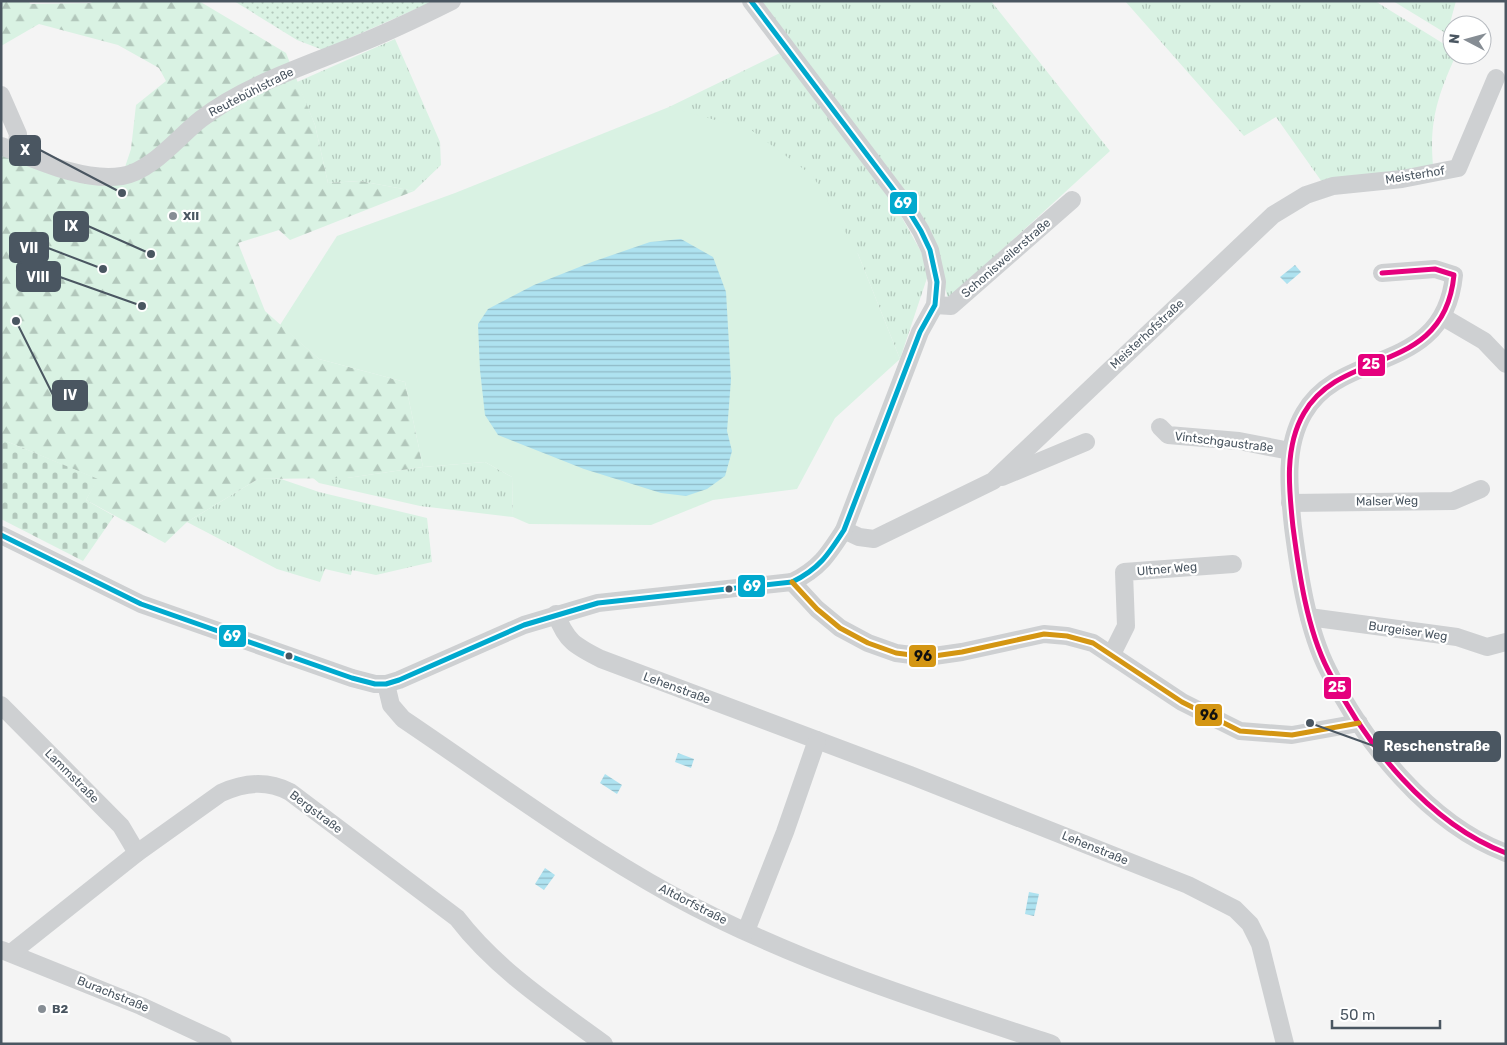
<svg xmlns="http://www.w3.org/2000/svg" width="1507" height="1045" viewBox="0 0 1507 1045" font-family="Rubik,sans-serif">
<defs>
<pattern id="grass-tufts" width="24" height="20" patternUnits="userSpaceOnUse" patternTransform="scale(1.25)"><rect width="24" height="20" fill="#d9f2e3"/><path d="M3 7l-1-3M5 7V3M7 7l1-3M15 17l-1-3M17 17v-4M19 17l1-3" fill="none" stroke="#b2c7bb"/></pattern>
<pattern id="forest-firs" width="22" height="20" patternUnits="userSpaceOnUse" patternTransform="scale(1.25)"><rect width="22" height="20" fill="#d9f2e3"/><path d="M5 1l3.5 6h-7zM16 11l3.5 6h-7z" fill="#b2c7bb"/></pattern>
<pattern id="cemetery-stones" width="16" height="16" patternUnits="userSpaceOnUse" patternTransform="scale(1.25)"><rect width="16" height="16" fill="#d9f2e3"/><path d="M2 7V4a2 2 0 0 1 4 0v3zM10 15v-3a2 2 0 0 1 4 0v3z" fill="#b2c7bb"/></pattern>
<pattern id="garden-dots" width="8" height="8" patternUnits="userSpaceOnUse" patternTransform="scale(1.25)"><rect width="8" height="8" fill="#d9f2e3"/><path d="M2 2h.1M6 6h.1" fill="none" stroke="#b2c7bb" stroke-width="1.8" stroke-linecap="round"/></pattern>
<pattern id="water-rules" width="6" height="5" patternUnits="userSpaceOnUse" patternTransform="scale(1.25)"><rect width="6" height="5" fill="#aee2f0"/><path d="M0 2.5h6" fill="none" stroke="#90bac6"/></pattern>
</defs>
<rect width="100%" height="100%" fill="#f4f4f4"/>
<!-- grass -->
<g fill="url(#grass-tufts)">
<polygon points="761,1 991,1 1110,151 948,299 938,261"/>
<path d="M1125,1H1375L1452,49V55H1456C1438,95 1429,121 1433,165L1398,177L1322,182L1276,117L1244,136Z"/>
<polygon points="1393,1 1456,1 1447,34"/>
<polygon points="395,39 440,142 441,165 414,191 360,181 328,183 315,125 297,82"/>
<polygon points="780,53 896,207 924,257 928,275 900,359 858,254 669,107"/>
<polygon points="485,462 512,477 513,517 420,506 319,483 313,478 347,478 423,467"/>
<polygon points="258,479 281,479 319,492 427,518 432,562 376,575 352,570 351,575 325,569 320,582 277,569 187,522"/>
</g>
<!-- forest -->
<polygon fill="url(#forest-firs)" points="1,1 29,1 30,4 91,3 93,1 199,1 286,53 315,125 328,183 360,181 414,191 290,240 279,230 238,243 265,311 319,359 405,382 423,467 347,478 258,479 187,522 165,543 86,500 97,479 1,439 1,146 122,176 131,149 136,105 166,81 159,68 118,45 39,24 1,46"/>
<!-- cemetery -->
<polygon fill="url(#cemetery-stones)" points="1,439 98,479 86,500 114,516 83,561 1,519"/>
<!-- park -->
<polygon fill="#d9f2e3" points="669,107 751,130 813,176 858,254 900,359 835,418 797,489 713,500 651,525 529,524 513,517 512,477 485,462 423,467 405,382 319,359 280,325 337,236 455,193"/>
<!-- garden -->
<polygon fill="url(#garden-dots)" points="234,1 434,1 323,50 297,40"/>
<!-- water -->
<g fill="url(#water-rules)">
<polygon points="681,239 713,257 726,292 731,380 727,431 732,451 725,476 707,489 686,496 661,493 584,469 498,435 485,415 480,370 478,324 488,309 534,285 592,262 650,242"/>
<polygon points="1295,265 1301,272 1287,284 1280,277"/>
<polygon points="678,753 694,759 691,768 675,762"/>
<polygon points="605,774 622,785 617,794 600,783"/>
<polygon points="545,868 555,875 544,890 535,884"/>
<polygon points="1029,892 1039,894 1034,916 1025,914"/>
</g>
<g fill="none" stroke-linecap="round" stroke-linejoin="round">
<!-- minor -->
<g stroke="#ced0d2" stroke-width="18">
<polyline points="1,95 18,134 16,152"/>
<path d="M1,146C37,160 83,182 122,176C151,172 179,136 201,119C245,85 305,66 356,45C389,32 420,17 452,1"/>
<path d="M1382,273L1435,269L1454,275C1444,376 1342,347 1304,413C1284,447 1289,490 1293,527C1299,573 1307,629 1328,670C1364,743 1429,824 1506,853"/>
<polyline points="935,305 951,306 1072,200"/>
<polyline points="1443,317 1484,341 1506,364"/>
<polyline points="1160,427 1168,435 1239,441 1290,451"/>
<polyline points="1002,477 1086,442"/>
<polyline points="1290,503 1453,501 1481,489"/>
<polyline points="844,530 859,537 874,539 993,481 1273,215 1306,195 1333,186 1402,179 1458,168 1496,78"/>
<path d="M1,535L141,604L352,678L375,684H386L399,680L524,625L598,603L792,582C819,569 828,555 844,530L920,332L935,305L937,282L930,250L921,231L905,205L751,1"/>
<polyline points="792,582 817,609 840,628 868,643 896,653 927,657 962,652 1044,634 1067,636 1093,643 1182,702 1240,731 1292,735 1359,723"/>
<path d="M556,614C566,641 575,646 601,659L910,775L1188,885L1235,909L1250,924L1260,944L1285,1044"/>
<polyline points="1309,617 1457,637 1487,647 1506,642"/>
<polyline points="1112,654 1126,626 1124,572 1233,564"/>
<path d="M386,684L391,705L403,719C492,779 578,843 672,895C791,960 923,1002 1052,1044"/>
<polyline points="1,705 121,826 137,853"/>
<polyline points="746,931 785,832 817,740"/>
<polyline points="2,950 141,1006 223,1044"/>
<path d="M11,953L137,853L221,793C245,782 267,780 290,792L457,918C496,969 552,1006 604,1044"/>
</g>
<!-- bus-1 casing -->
<g stroke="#fff" stroke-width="9">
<path id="bus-1" d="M1,535L141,604L352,678L375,684H386L399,680L524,625L598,603L792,582C819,569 828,555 844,530L920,332L935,305L937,282L930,250L921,231L905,205L751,1"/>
</g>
<!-- bus-2 casing -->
<g stroke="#fff" stroke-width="9">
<path id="bus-2" d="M1382,273L1435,269L1454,275C1444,376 1342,347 1304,413C1284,447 1289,490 1293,527C1299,573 1307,629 1328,670C1364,743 1429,824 1506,853"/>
</g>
<!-- bus-3 casing -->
<g stroke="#fff" stroke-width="9">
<polyline id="bus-3" points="792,582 817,609 840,628 868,643 896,653 927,657 962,652 1044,634 1067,636 1093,643 1182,702 1240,731 1292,735 1359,723"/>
</g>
<!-- bus-1 -->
<use href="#bus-1" stroke="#00a9ce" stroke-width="5"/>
<!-- bus-2 -->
<use href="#bus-2" stroke="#e5007d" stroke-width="5"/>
<!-- bus-3 -->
<use href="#bus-3" stroke="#d49613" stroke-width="5"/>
</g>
<!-- markers -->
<g fill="#868d94" stroke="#fff" stroke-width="2">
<circle cx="173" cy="216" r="5"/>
<circle cx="42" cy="1009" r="5"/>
</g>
<g fill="#4a5661" stroke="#fff" stroke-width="2">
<circle cx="729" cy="589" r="4.5"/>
<circle cx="289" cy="656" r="4.5"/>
</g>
<g text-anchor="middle" stroke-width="4.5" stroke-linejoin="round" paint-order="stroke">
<!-- street labels -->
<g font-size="12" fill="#4a5661" stroke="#fff">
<text transform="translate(251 92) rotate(-27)" y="4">Reutebühlstraße</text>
<text transform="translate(1415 175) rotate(-9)" y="4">Meisterhof</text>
<text transform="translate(1006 258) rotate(-41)" y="4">Schonisweilerstraße</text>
<text transform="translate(1147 334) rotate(-43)" y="4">Meisterhofstraße</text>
<text transform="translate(1224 442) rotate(7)" y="4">Vintschgaustraße</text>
<text transform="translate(1387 501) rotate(-1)" y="4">Malser Weg</text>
<text transform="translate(1167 569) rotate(-5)" y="4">Ultner Weg</text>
<text transform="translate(1408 631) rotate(8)" y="4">Burgeiser Weg</text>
<text transform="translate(677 688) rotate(20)" y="4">Lehenstraße</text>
<text transform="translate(72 776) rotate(45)" y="4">Lammstraße</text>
<text transform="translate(316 812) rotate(37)" y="4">Bergstraße</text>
<text transform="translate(1095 848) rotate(22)" y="4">Lehenstraße</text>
<text transform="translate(693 904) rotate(27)" y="4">Altdorfstraße</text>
<text transform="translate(113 994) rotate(22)" y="4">Burachstraße</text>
</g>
<!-- poi labels -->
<g font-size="12" font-weight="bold" fill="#4a5661" stroke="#fff" text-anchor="start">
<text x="183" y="220">XII</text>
<text x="52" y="1013">B2</text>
</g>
</g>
<!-- callouts -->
<path fill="none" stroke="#4a5661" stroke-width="2" d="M122 193L40 150M151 254L88 226M103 269L48 248M142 306L60 277M16 321L53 395M1310 723L1374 746"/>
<g fill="#4a5661" stroke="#fff" stroke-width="2">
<circle cx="122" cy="193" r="5"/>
<circle cx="151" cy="254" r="5"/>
<circle cx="103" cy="269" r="5"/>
<circle cx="142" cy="306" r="5"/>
<circle cx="16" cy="321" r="5"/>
<circle cx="1310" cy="723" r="5"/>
</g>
<g fill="#4a5661" stroke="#4a5661" stroke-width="2">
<rect x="10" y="136" width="30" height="29" rx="5"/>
<rect x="54" y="212" width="34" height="29" rx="5"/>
<rect x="10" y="233" width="38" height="29" rx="5"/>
<rect x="17" y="262" width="43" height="29" rx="5"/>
<rect x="53" y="381" width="34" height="29" rx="5"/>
<rect x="1374" y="732" width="126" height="29" rx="5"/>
</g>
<g font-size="14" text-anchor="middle" font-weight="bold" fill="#fff">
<text x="25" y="155">X</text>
<text x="71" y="231">IX</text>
<text x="29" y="253">VII</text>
<text x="38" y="282">VIII</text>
<text x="70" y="400">IV</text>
<text x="1437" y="751">Reschenstraße</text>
</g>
<g stroke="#fff" stroke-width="2">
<rect x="889" y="191" width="29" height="24" rx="5" fill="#00a9ce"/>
<rect x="1357" y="353" width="29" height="24" rx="5" fill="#e5007d"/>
<rect x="737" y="574" width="29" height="24" rx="5" fill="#00a9ce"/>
<rect x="218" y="624" width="29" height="24" rx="5" fill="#00a9ce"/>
<rect x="908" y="644" width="29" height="24" rx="5" fill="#d49613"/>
<rect x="1323" y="676" width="29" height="24" rx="5" fill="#e5007d"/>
<rect x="1194" y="703" width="29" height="24" rx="5" fill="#d49613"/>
</g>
<g font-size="14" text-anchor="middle" font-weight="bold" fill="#fff">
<text x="903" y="208">69</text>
<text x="1371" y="369">25</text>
<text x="752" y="591">69</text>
<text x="232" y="641">69</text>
<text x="1337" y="692">25</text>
</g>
<g font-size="14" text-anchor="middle" font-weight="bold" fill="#111">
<text x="923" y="661">96</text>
<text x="1209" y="720">96</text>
</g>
<!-- border -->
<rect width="1507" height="1045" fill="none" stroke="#4a5661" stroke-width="5"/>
<!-- north arrow -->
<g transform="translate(1467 40) rotate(276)"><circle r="24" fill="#ffffff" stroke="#b7bbc0"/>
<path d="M0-4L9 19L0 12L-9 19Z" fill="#868d94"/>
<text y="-8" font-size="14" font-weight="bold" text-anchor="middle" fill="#4a5661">N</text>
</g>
<!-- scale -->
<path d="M1332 1020v8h108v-8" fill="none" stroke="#4a5661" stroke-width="2.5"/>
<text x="1340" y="1020" font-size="15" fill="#4a5661" stroke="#ffffff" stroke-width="4" paint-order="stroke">50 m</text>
</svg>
